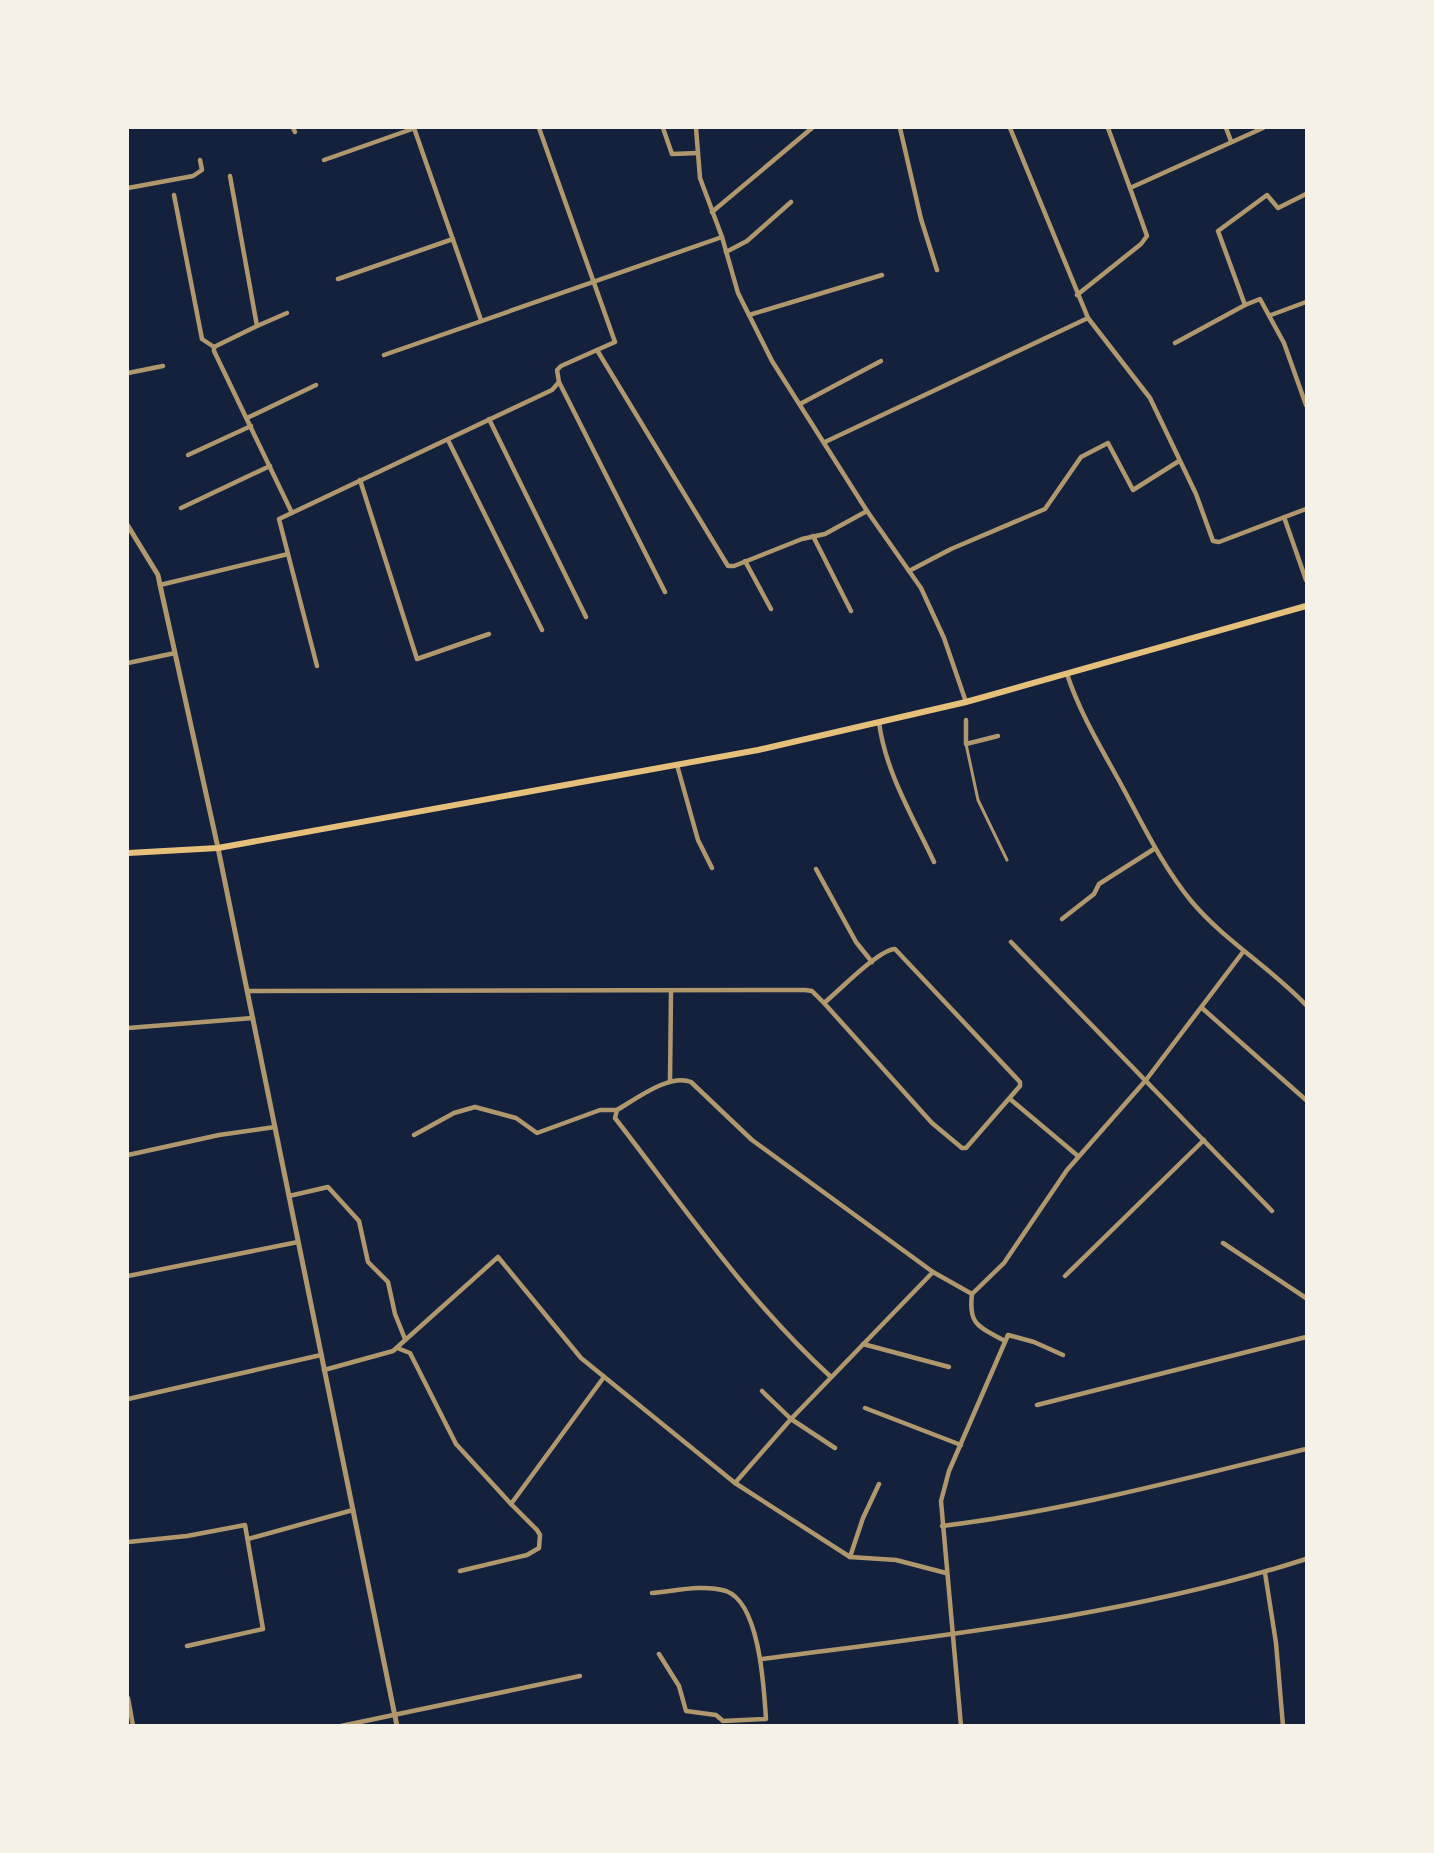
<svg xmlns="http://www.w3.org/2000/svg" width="1434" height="1853" viewBox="0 0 1434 1853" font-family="Lato,sans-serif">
<rect width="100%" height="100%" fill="#14213d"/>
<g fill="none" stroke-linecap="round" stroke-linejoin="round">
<!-- pedestrian -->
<polyline stroke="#b1986c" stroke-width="3" points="966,744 978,800 1007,860"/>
<!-- minor -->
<g stroke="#b1986c" stroke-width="4.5">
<polyline points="293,128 295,132"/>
<polyline points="414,128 481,320"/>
<polyline points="663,128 672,154 698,153"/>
<polyline points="696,128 700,178 722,237 738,293 772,361 867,511 921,588 944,638 966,702"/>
<polyline points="900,128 921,219 937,270"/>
<polyline points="1108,128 1130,188"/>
<polyline points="1226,128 1231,141"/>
<polyline points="324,160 415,128"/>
<polyline points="230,176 257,326 214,347 214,351 292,513"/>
<polyline points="128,188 193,176 202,170 200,160"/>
<polyline points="174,195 202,339 214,347"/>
<polyline points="712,212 812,128"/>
<polyline points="726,252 747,241 791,202"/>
<polyline points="338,279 453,239"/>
<polyline points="1077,295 1141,244 1147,236 1130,188 1263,128"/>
<polyline points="1245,305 1218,231 1267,195 1278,208 1306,194"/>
<polyline points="749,315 882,275"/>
<polyline points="1271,315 1306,302"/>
<polyline points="1088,318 1150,398 1196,494 1213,541 1219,542 1306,509"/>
<polyline points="257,326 287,313"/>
<polyline points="1175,343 1245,305 1260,299 1284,343 1306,405"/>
<polyline points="597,350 728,566 734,566 802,539 825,534 867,511"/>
<polyline points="384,355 722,237"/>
<polyline points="128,373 163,366"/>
<polyline points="559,382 665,592"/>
<polyline points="800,404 881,361"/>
<polyline points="247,418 316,385"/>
<polyline points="489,419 586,617"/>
<polyline points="448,440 542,630"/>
<polyline points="825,442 1088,318 1010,128"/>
<polyline points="188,455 251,426"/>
<polyline points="360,480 417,659 489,634"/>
<polyline points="181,508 270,466"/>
<polyline points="1284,517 1306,580"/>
<polyline points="813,536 851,611"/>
<polyline points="288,554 317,666"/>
<polyline points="745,561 771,609"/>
<polyline points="909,571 951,549 1045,509 1081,457 1108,443 1133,490 1179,461"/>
<polyline points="160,585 288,554 279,519 552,390 559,382 557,370 561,366 615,342 539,128"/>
<polyline points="128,663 175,653"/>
<path d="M1067,674C1080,714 1103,751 1123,788C1144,827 1163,867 1192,902C1225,941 1271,968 1306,1005"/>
<polyline points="966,720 966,744 998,736"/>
<path d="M879,722C885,771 913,817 934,862"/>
<polyline points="677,765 698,840 712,868"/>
<polyline points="816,869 856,942 872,962"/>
<polyline points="1062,919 1094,894 1099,884 1154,849"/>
<polyline points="1011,942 1272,1211"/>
<path d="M247,991L805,990L812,991L824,1003L932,1123L962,1148H966L1020,1086V1082L895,949C878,950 839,991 824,1003"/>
<polyline points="1202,1008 1306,1100"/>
<polyline points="128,1028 253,1018"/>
<polyline points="670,1081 671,992"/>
<polyline points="1010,1099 1078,1156"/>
<polyline points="414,1135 454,1113 475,1107 516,1118 537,1133 600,1110 617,1110"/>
<polyline points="128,1155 219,1135 275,1127"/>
<polyline points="289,1196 328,1187 359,1221 368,1262 388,1282 395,1314 405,1339"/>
<polyline points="1223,1243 1306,1298"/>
<polyline points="128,1276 298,1242"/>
<polyline points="1065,1276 1204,1140"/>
<path d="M1005,1341C980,1327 968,1326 972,1294L1004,1263L1067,1170L1146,1080L1243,952"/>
<polyline points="863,1344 949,1367"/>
<polyline points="397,1348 410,1353 456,1444 511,1504 604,1377"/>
<polyline points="324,1370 393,1351 498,1257 581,1358 735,1483 850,1557 896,1560 946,1573"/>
<path d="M831,1377C748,1301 684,1207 615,1118L617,1110C636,1099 670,1073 691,1082L752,1140L933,1272"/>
<polyline points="762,1391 791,1419 835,1448"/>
<polyline points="128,1399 321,1355"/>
<polyline points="1037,1405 1306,1337"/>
<polyline points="865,1408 961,1445"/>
<polyline points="735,1483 791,1419 933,1272 972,1294"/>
<path d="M942,1526C1066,1511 1186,1478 1306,1449"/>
<polyline points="248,1539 353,1510"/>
<polyline points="128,1542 187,1536 245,1525 263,1629 187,1646"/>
<polyline points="850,1557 863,1518 879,1484"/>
<polyline points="460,1571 527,1555 539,1548 540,1535 537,1530 511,1504"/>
<polyline points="1265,1573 1276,1643 1283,1726"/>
<path d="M652,1593C675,1591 703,1584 726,1591C760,1603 764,1689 766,1719L723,1721L716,1715L686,1711L679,1686L659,1654"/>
<path d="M762,1659C945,1635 1129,1616 1306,1559"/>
<polyline points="128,1698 133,1726"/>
<polyline points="341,1726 580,1676"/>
<polyline points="961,1726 941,1501 949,1471 1008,1335 1034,1342 1063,1355"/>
</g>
<!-- tertiary -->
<polyline stroke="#b1986c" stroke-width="5" points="128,526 158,575 160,585 218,848 397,1726"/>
<!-- secondary -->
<polyline stroke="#e5c07b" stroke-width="6" points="128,853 218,848 758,750 966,702 1306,606"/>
</g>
<!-- border -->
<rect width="1434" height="1853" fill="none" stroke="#f6f1e7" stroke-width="258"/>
</svg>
